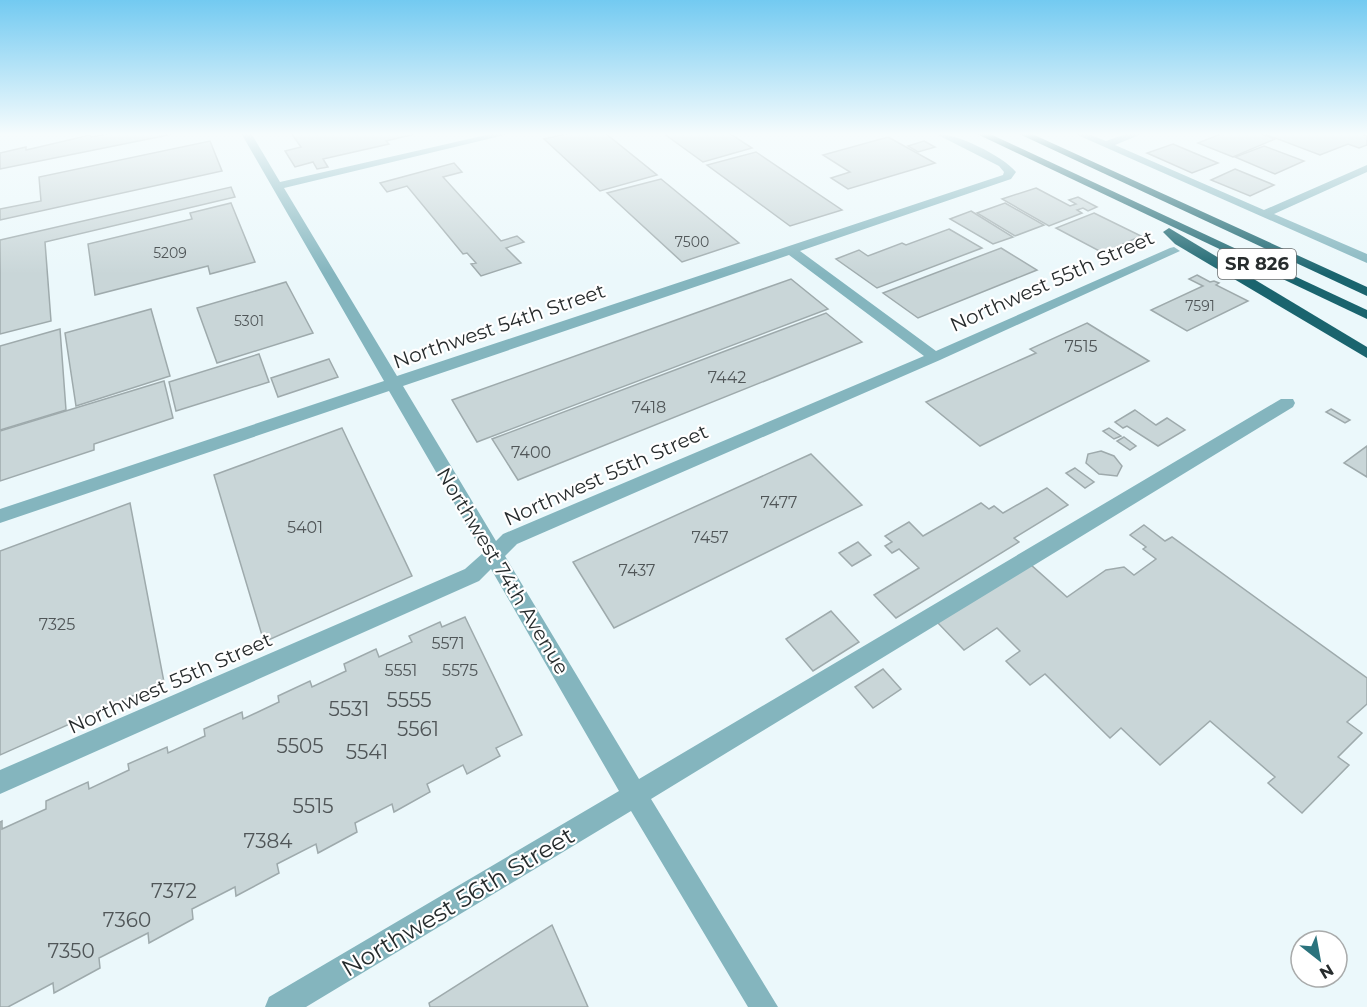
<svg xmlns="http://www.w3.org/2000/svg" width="1367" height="1007" viewBox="0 0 1367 1007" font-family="Montserrat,sans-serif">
<rect width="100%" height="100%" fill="#ebf8fb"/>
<!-- building -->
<g fill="#c9d6d8" stroke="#9eaaac" stroke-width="1.5">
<polygon points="113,133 178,133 0,169 0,153 26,147 26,150 90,135 91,137"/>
<polygon points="291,133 419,133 386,141 389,144 323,159 328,167 317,169 313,162 295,167 285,151 301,147"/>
<polygon points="570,133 605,133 657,175 600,191 544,139"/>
<polygon points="663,133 729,133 752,148 703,162"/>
<polygon points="1223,133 1259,133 1275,139 1233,157 1198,143"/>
<polygon points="1262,133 1364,133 1362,134 1367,136 1367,145 1359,148 1348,144 1320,155"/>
<polygon points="888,137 935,163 848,189 831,178 850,172 823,155"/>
<polygon points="210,141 222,171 0,220 0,209 41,201 39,177"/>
<polygon points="924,141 935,147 918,152 908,146"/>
<polygon points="1173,144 1218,163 1192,173 1147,153"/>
<polygon points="1264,146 1304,161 1275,174 1235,157"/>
<polygon points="756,152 842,210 790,226 707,165"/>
<polygon points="454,163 462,172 443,177 501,241 517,236 524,242 506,248 521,263 481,276 471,264 476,263 467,253 463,254 407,186 387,192 380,183"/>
<polygon points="1235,169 1274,185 1250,196 1211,180"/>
<polygon points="661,179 739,243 682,262 607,193"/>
<polygon points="231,187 235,197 45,242 51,321 0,334 0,240"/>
<polygon points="1036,188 1070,206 1076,204 1069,200 1078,197 1097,207 1088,211 1083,208 1077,210 1082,213 1049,226 1002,199"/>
<polygon points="231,203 255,262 210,274 208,266 95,295 88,244 192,219 190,213"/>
<polygon points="1005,203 1044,225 1015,236 977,213"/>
<polygon points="971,211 1013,237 993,244 950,219"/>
<polygon points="1094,213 1141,236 1103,253 1056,228"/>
<polygon points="949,229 982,248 877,288 836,259 859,250 868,256 902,243 906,245"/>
<polygon points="1001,248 1037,270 918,318 883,293"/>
<polygon points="1197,275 1210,282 1214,281 1219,283 1216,285 1248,301 1187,331 1151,310 1203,286 1189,279"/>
<polygon points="791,279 828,309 477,442 452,400"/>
<polygon points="286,282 313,333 217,363 197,308"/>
<polygon points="151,309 170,376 76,406 65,333"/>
<polygon points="826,313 862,342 518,480 492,439"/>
<polygon points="1087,323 1149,361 980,446 926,402 1036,353 1030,349"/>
<polygon points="60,329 66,410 0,430 0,346"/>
<polygon points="259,354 269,382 176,411 169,382"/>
<polygon points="329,359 338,377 278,397 271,378"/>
<polygon points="164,381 173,418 94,444 94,450 0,481 0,431"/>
<polygon points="1331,409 1350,420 1345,423 1326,412"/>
<polygon points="1135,410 1156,425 1167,418 1185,430 1158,446 1127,426 1123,428 1115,422"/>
<polygon points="342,428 412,576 264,642 214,475"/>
<polygon points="1109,428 1121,436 1114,439 1103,431"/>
<polygon points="1124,437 1136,446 1130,450 1117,441"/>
<polygon points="1367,446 1367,477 1344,463"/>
<polygon points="1101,451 1114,456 1122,466 1117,476 1099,474 1086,463 1088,454"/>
<polygon points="811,454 862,505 614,628 573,562"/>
<polygon points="1075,468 1094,482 1085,488 1066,473"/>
<polygon points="1047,488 1068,505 1014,538 1019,542 896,618 874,595 919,568 899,549 892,553 885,546 892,542 885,536 909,522 923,536 981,503 989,509 994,506 1003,513"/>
<polygon points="130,503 164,682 0,755 0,551"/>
<polygon points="1144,525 1165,541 1172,537 1367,678 1367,704 1347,722 1362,733 1338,757 1349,765 1302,813 1268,783 1275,777 1210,721 1160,765 1121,728 1110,738 1045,674 1030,685 1006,661 1020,651 997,628 964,650 937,622 1031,565 1067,597 1106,570 1124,567 1134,575 1156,559 1143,549 1146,547 1130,535"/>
<polygon points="858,542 871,555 852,566 839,553"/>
<polygon points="831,611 859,642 813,671 786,639"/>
<polygon points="465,617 522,735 496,748 500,756 467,774 463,765 427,784 430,792 394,812 392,804 355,823 357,832 318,853 316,844 277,864 279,873 236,896 235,887 192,909 193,919 149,943 148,933 99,958 100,968 54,993 53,983 8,1007 0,1007 0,822 2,821 2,829 46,809 46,801 88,782 89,789 129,770 128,764 167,747 168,753 205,736 204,729 242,712 243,719 279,702 278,696 310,681 312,687 346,671 344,664 376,649 379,657 412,642 409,636 440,622 442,627"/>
<polygon points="883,669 901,689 873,708 855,687"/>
<polygon points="552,925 588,1007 430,1007 429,1003"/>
</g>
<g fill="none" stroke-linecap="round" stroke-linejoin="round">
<!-- minor -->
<g fill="#84b5be" fill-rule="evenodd">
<path d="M241,133H251L280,182L495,133H513L284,188L397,376L1003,175L1004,172L999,166L934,133C955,133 1002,155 1016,172L1011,179L800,251L936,351L1170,248L1174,247L1180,251L940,360L517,544L505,556L639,779L1281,399H1293L1295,403L1293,407L651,799L778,1007H748L631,811L306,1007H265L269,997L619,791L491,569L479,581L0,794V770L465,569L483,553L389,391L0,523V509L384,381ZM789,255L924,356L503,534L496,541L403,386Z"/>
<polygon points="1073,133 1086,133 1106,141 1129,133 1144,133 1115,145 1264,210 1367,165 1367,172 1274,214 1367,254 1367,263"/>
</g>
<!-- highway -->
<g fill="#1a646e" fill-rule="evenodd">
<polygon points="975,133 988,133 1367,310 1367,319"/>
<polygon points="1017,133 1030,133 1367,287 1367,296"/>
<polygon points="1169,228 1367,347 1367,358 1175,244 1163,232"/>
</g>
</g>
<!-- sky -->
<linearGradient id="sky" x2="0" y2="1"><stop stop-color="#73caf1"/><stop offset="0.49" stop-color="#f6fcfd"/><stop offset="1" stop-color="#f6fcfd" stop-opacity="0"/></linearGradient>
<rect width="1367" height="274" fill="url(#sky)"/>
<g text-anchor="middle" stroke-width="4.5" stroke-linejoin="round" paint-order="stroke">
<!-- far-number labels -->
<g font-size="14" fill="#505658">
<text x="692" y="247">7500</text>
<text x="170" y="258">5209</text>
<text x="1200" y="311">7591</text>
<text x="249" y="326">5301</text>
</g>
<!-- number labels -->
<g font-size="16" fill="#505658">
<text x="1081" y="352">7515</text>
<text x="727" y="383">7442</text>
<text x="649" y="413">7418</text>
<text x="531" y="458">7400</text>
<text x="779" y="508">7477</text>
<text x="305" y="533">5401</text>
<text x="710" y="543">7457</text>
<text x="637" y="576">7437</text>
<text x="57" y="630">7325</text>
<text x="448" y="649">5571</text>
<text x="401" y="676">5551</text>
<text x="460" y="676">5575</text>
</g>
<!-- shield labels -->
<rect fill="#fff" stroke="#686b6c" stroke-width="1.5" x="1218" y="249" width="78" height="30" rx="4.5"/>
<g font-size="18" font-weight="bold" fill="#272c2d">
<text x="1257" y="270">SR 826</text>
</g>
<!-- street labels -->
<g font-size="20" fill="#272c2d" stroke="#fff">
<text transform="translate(1052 281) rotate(-24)" y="7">Northwest 55th Street</text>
<text transform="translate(499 326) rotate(-19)" y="7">Northwest 54th Street</text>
<text transform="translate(606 475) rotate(-24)" y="7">Northwest 55th Street</text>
<text transform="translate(503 571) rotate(59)" y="7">Northwest 74th Avenue</text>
<text transform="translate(170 683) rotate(-24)" y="7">Northwest 55th Street</text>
</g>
<!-- near-number labels -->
<g font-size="20" fill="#505658">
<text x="409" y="707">5555</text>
<text x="349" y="716">5531</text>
<text x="418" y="736">5561</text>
<text x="300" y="753">5505</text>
<text x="367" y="759">5541</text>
<text x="313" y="813">5515</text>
<text x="268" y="848">7384</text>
<text x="174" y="898">7372</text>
<text x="127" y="927">7360</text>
<text x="71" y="958">7350</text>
</g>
<!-- near-street labels -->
<g font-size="24" fill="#272c2d" stroke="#fff">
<text transform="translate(458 902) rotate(-31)" y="8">Northwest 56th Street</text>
</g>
</g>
<!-- north arrow -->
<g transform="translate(1319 959) rotate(149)"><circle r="28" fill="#ffffff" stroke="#a9abab" stroke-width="1.5"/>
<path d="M0-4.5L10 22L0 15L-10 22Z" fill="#2b737d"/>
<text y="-9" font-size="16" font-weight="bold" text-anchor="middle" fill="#272c2d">N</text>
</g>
</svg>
